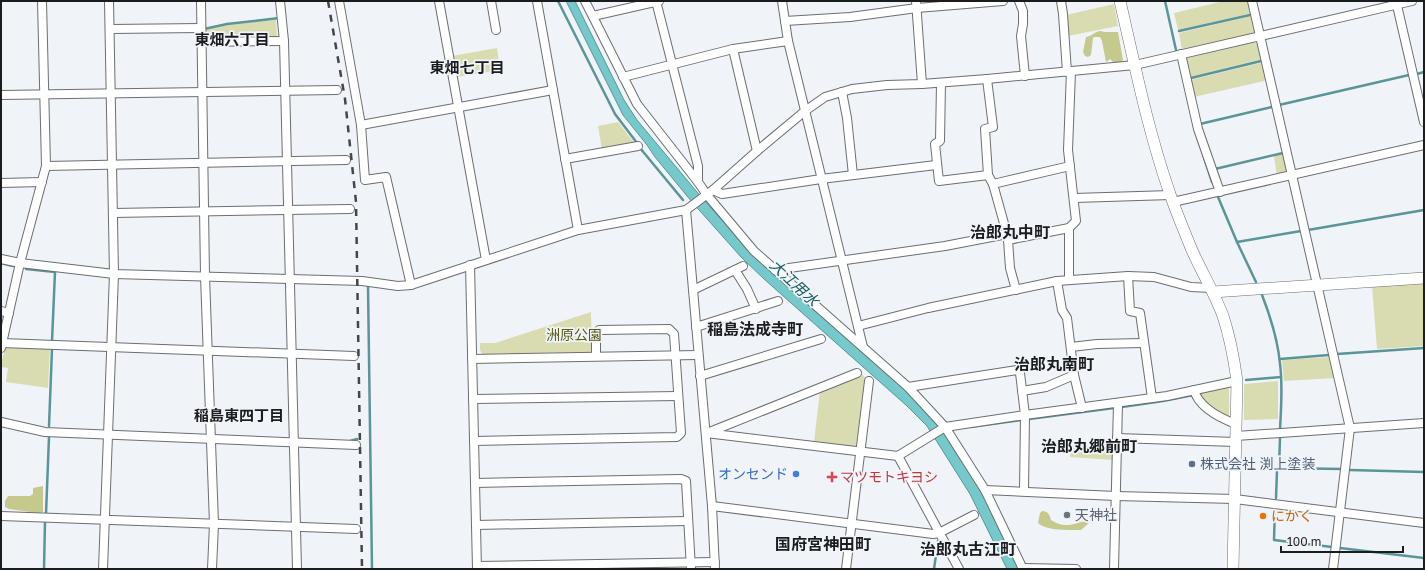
<svg xmlns="http://www.w3.org/2000/svg" width="1425" height="570" viewBox="0 0 1425 570" font-family="'Golos Text','Noto Sans JP',sans-serif">
<rect width="100%" height="100%" fill="#f0f4f9"/>
<!-- green -->
<g fill="#d9dcb1">
<polygon points="1224,1 1249,1 1252,13 1178,30 1174,13"/>
<polygon points="1114,4 1118,26 1068,36 1066,15"/>
<polygon points="1252,16 1255,29 1253,34 1182,50 1179,33"/>
<polygon points="276,19 277,38 203,40 204,30 226,25"/>
<polygon points="1253,42 1260,45 1263,59 1189,77 1184,58"/>
<polygon points="497,48 500,70 456,77 452,56"/>
<polygon points="1264,62 1267,76 1264,81 1194,97 1190,80"/>
<polygon points="618,122 635,144 602,150 598,126"/>
<polygon points="1285,153 1289,171 1286,174 1277,176 1274,156"/>
<polygon points="1424,283 1424,346 1377,349 1372,286"/>
<polygon points="591,312 592,350 590,352 482,354 480,350 480,343 495,343"/>
<polygon points="9,346 50,347 48,388 6,382 8,368 1,367 1,364 5,349"/>
<polygon points="1331,357 1336,378 1284,381 1282,360"/>
<polygon points="861,374 865,377 856,446 814,442 820,390"/>
<polygon points="1278,381 1278,419 1244,420 1244,384"/>
<polygon points="1226,386 1229,389 1229,417 1218,415 1199,397 1199,393"/>
<polygon points="1071,445 1114,447 1113,460 1070,457"/>
</g>
<!-- forest -->
<g fill="#c5c98b">
<path d="M1100,31L1105,32H1118L1123,60L1121,62H1113L1110,59L1106,62L1102,41L1100,37H1094L1093,38L1091,55L1088,57L1085,56L1083,52L1086,37C1092,36 1094,32 1100,31Z"/>
<polygon points="43,486 43,512 38,513 9,509 5,507 5,501 8,496 30,496 33,494 33,488"/>
<path d="M1042,511C1048,511 1050,515 1051,520C1065,529 1072,524 1086,521L1089,523L1081,530C1070,530 1046,531 1038,523L1040,513Z"/>
</g>
<!-- water -->
<polygon fill="#75c9cb" stroke="#5a9597" points="566,1 575,1 624,100 637,120 697,192 751,253 779,279 911,395 940,425 980,487 1020,569 1007,569 970,494 927,426 907,406 764,279 741,257 692,202 655,157 647,145 623,115"/>
<g fill="none" stroke-linecap="round" stroke-linejoin="round">
<!-- stream -->
<g stroke="#5a9597" stroke-width="2.5">
<polyline points="558,1 615,114 637,143"/>
<polyline points="1165,1 1176,50"/>
<polyline points="204,29 227,24 279,18 279,16"/>
<polyline points="1179,31 1250,15"/>
<polyline points="1417,74 1424,72"/>
<polyline points="1191,78 1261,61"/>
<polyline points="1279,105 1409,75"/>
<polyline points="1200,124 1272,107"/>
<polyline points="640,148 683,200"/>
<polyline points="1203,154 1212,182"/>
<polyline points="1215,169 1283,153"/>
<polyline points="1218,197 1237,242 1256,282"/>
<polyline points="1308,230 1424,210"/>
<polyline points="1237,242 1301,231"/>
<polyline points="1,263 13,266"/>
<polyline points="26,269 55,272 52,341"/>
<polyline points="368,286 372,569"/>
<path d="M1262,295C1271,318 1278,341 1280,364C1283,386 1281,408 1280,430"/>
<polyline points="1337,354 1424,348"/>
<polyline points="1280,359 1329,355"/>
<polyline points="1246,380 1281,377"/>
<polyline points="1122,407 1163,401 1193,395"/>
<polyline points="1029,419 1114,408"/>
<polyline points="49,426 52,349"/>
<polyline points="970,427 1021,420"/>
<polyline points="1280,438 1279,468 1342,469"/>
<polyline points="350,441 357,439"/>
<polyline points="1350,470 1424,472"/>
<polyline points="1276,498 1277,471"/>
<polyline points="1275,507 1274,540 1332,547"/>
<polyline points="46,514 49,437"/>
<polyline points="1340,548 1424,558"/>
<polyline points="44,569 45,521"/>
<polyline points="934,569 938,541"/>
</g>
<!-- minor casing -->
<g stroke="#6b6e72" stroke-width="10">
<g id="minor">
<polyline points="201,1 205,276 214,524 212,569"/>
<polyline points="280,1 284,41 297,569"/>
<polyline points="339,1 361,125 365,180 386,177 411,285"/>
<polyline points="439,1 486,260"/>
<polyline points="491,1 496,30"/>
<polyline points="537,1 578,230"/>
<polyline points="585,1 637,104 698,182"/>
<polyline points="656,1 698,166 698,182 707,195 754,251 908,387 945,427 985,490 1023,569"/>
<polyline points="782,1 788,41 863,347"/>
<polyline points="916,1 922,84"/>
<polyline points="1019,1 1023,11 1023,24 1021,36 1025,76"/>
<polyline points="1061,1 1063,14 1067,72"/>
<polyline points="1252,1 1350,428 1333,569"/>
<polyline points="1396,1 1424,122"/>
<polyline points="593,16 659,1"/>
<polyline points="785,21 850,17 917,8 1003,1"/>
<polyline points="110,29 201,28"/>
<polyline points="201,42 284,41"/>
<polyline points="733,49 757,151"/>
<polyline points="1181,54 1198,129 1220,192"/>
<polyline points="623,77 733,49 788,41"/>
<polyline points="987,79 993,127 985,129 988,175"/>
<polyline points="941,83 940,141 935,144 939,181 988,175 993,184 1070,166"/>
<polyline points="842,92 847,118 853,175"/>
<polyline points="1,95 337,90"/>
<polyline points="361,125 553,90"/>
<polyline points="565,159 638,146"/>
<polyline points="46,166 346,160"/>
<polyline points="1,183 42,182"/>
<polyline points="993,184 1007,234"/>
<polyline points="713,190 722,194 821,179 936,165"/>
<polyline points="1074,198 1171,195"/>
<polyline points="1173,202 1424,145"/>
<polyline points="686,210 712,506 715,569"/>
<polyline points="113,213 350,209"/>
<polyline points="1069,228 1069,279"/>
<polyline points="1008,240 1010,268 1016,290"/>
<polyline points="1,259 20,263 114,274 362,281 398,286 411,285 578,230 686,210 713,190 757,151 805,111 825,97 852,89 887,85 922,84 987,79 1135,65 1412,1"/>
<polyline points="470,265 477,569"/>
<polyline points="735,270 747,289 756,309"/>
<polyline points="775,270 945,246 1007,234 1008,240 1069,228 1076,221 1068,150 1071,71"/>
<polyline points="1128,276 1130,311 1140,313 1152,398"/>
<polyline points="1057,281 1062,310 1067,318 1074,375 1082,408"/>
<polyline points="693,290 743,266"/>
<polyline points="1,311 9,313"/>
<polyline points="858,326 928,308 1057,281 1128,276 1154,277 1191,287 1211,288"/>
<polyline points="696,327 778,301"/>
<polyline points="2,343 354,356"/>
<polyline points="1071,347 1097,344 1143,343"/>
<polyline points="1,348 20,263 46,166 42,1"/>
<polyline points="472,359 698,355"/>
<polyline points="700,376 821,339"/>
<polyline points="908,387 1017,370 1020,373 1025,415 1024,491"/>
<path d="M1194,390C1199,408 1220,418 1236,424"/>
<polyline points="1022,391 1046,387 1074,375"/>
<polyline points="473,399 678,396"/>
<polyline points="1,422 45,432 356,445"/>
<polyline points="706,433 898,456 945,427 1025,415 1167,396 1237,381"/>
<polyline points="707,433 857,373"/>
<polyline points="1236,436 1424,423"/>
<polyline points="1117,438 1236,442"/>
<polyline points="474,441 677,437 681,433 674,334 669,329 599,330 596,336 596,356"/>
<polyline points="898,456 959,569"/>
<polyline points="475,483 681,479 686,481 691,569"/>
<polyline points="985,490 1116,496 1235,499 1424,523"/>
<polyline points="712,506 933,534 939,533 974,515"/>
<polyline points="1,516 356,529"/>
<polyline points="476,525 688,521"/>
<polyline points="477,566 715,562"/>
<polyline points="1022,568 1076,569"/>
<polyline points="103,569 114,274 109,1"/>
<polyline points="846,569 869,381"/>
<polyline points="1114,569 1118,403"/>
</g>
</g>
<!-- tertiary casing -->
<g stroke="#6b6e72" stroke-width="12">
<g id="tertiary">
<path d="M1120,1C1135,66 1148,131 1170,194C1176,212 1184,230 1191,248C1201,271 1214,292 1223,316C1230,337 1234,359 1237,381L1233,569"/>
<polyline points="1213,292 1424,278"/>
</g>
</g>
<!-- minor -->
<use href="#minor" stroke="#fff" stroke-width="8"/>
<!-- tertiary -->
<use href="#tertiary" stroke="#fff" stroke-width="11"/>
<!-- rail -->
<polyline stroke="#454649" stroke-width="2.5" stroke-dasharray="7 7" stroke-linecap="butt" points="328,1 345,99 356,202 362,569"/>
</g>
<!-- markers -->
<circle fill="#5c6f8a" stroke="#f0f4f9" stroke-width="1.5" cx="1192" cy="464" r="4"/>
<circle fill="#3f7fe0" stroke="#f0f4f9" stroke-width="1.5" cx="796" cy="474" r="4"/>
<path fill="#e0444e" stroke="#f0f4f9" stroke-width="1.5" d="M830 471h4v4h4v4h-4v4h-4v-4h-4v-4h4z"/>
<circle fill="#6b7280" stroke="#f0f4f9" stroke-width="1.5" cx="1067" cy="515" r="4"/>
<circle fill="#e8710a" stroke="#f0f4f9" stroke-width="1.5" cx="1263" cy="516" r="4"/>
<g text-anchor="middle" stroke-width="3.5" stroke-linejoin="round" paint-order="stroke">
<!-- park labels -->
<g font-size="14" fill="#575913" stroke="#f0f4f9">
<text x="574" y="340">洲原公園</text>
</g>
<!-- service labels -->
<g font-size="14" fill="#4e5e75" stroke="#f0f4f9" text-anchor="start">
<text x="1200" y="469">株式会社 渕上塗装</text>
</g>
<!-- shop labels -->
<g font-size="14" fill="#366cbe" stroke="#f0f4f9" text-anchor="end">
<text x="788" y="479">オンセンド</text>
</g>
<!-- health labels -->
<g font-size="14" fill="#be3a42" stroke="#f0f4f9" text-anchor="start">
<text x="840" y="482">マツモトキヨシ</text>
</g>
<!-- worship labels -->
<g font-size="14" fill="#5b616d" stroke="#f0f4f9" text-anchor="start">
<text x="1075" y="520">天神社</text>
</g>
<!-- food labels -->
<g font-size="14" fill="#c56008" stroke="#f0f4f9" text-anchor="start">
<text x="1271" y="521">にかく</text>
</g>
<!-- neighbourhood labels -->
<g font-size="15" font-weight="bold" fill="#1b1c1e" stroke="#f0f4f9">
<text x="232" y="45">東畑六丁目</text>
<text x="467" y="73">東畑七丁目</text>
<text x="239" y="421">稲島東四丁目</text>
</g>
<!-- water labels -->
<g font-size="15" font-style="italic" fill="#145c5e" stroke="#f0f4f9">
<text transform="translate(794 283) rotate(43)" y="5">大江用水</text>
</g>
<!-- quarter labels -->
<g font-size="16" font-weight="bold" fill="#1b1c1e" stroke="#f0f4f9">
<text x="1010" y="238">治郎丸中町</text>
<text x="755" y="335">稲島法成寺町</text>
<text x="1054" y="370">治郎丸南町</text>
<text x="1089" y="452">治郎丸郷前町</text>
<text x="823" y="550">国府宮神田町</text>
<text x="968" y="555">治郎丸古江町</text>
</g>
</g>
<!-- border -->
<rect width="1425" height="570" fill="none" stroke="#1b1c1e" stroke-width="4"/>
<!-- scale -->
<path d="M1281 546v6h122v-6" fill="none" stroke="#1b1c1e" stroke-width="2"/>
<text x="1287" y="546" font-size="12" fill="#1b1c1e" stroke="#f0f4f9" stroke-width="3" paint-order="stroke">100 m</text>
</svg>
